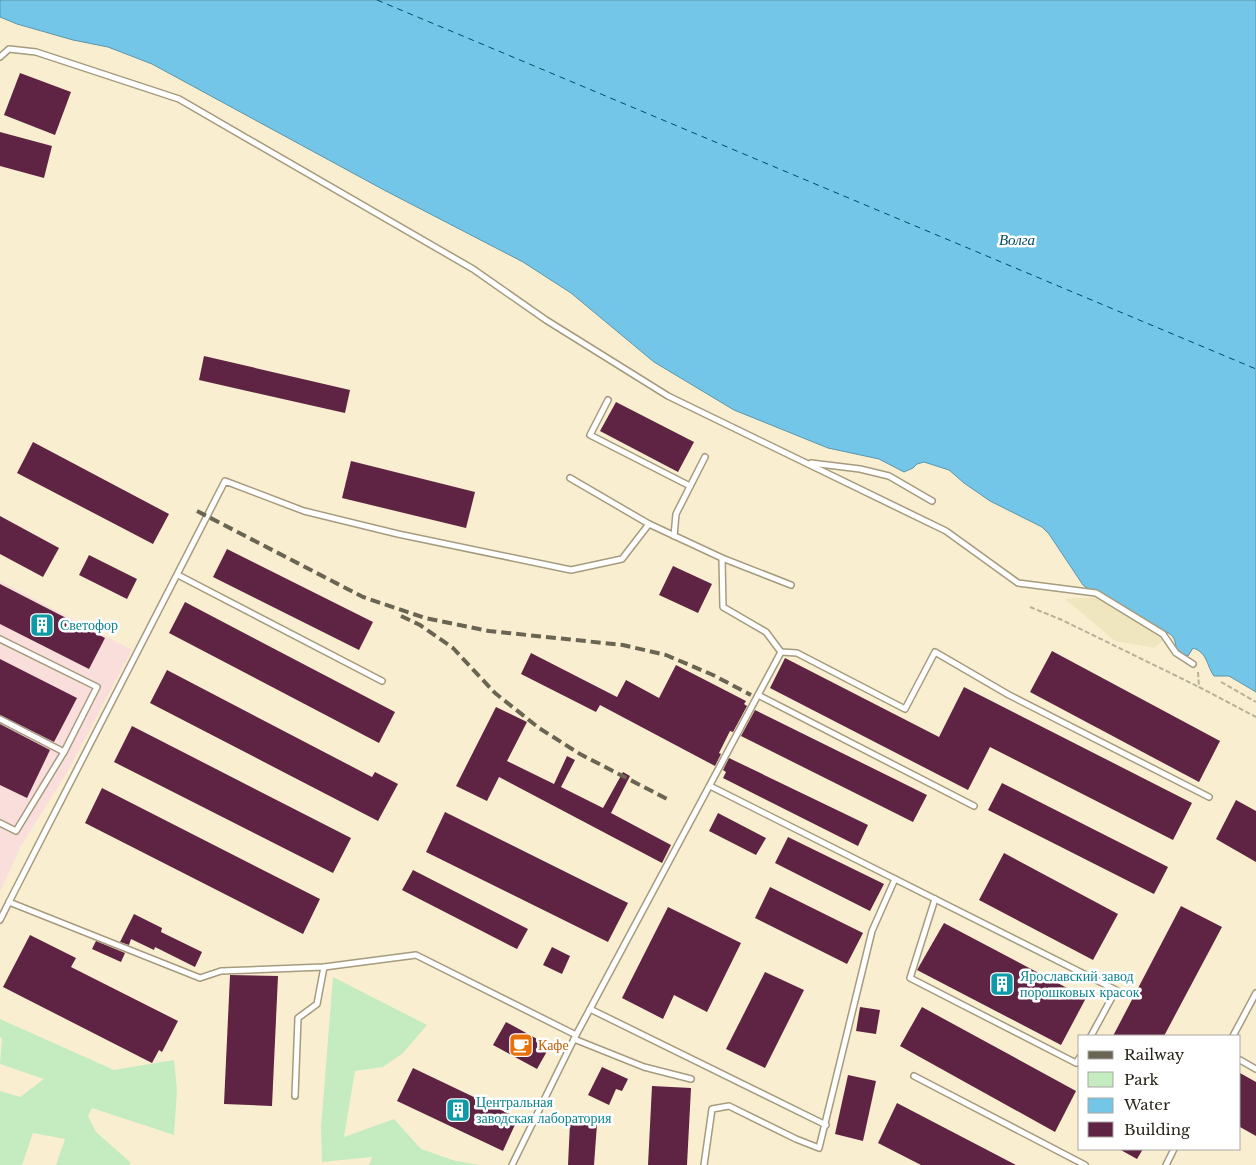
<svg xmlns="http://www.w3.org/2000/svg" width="1256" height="1165" viewBox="0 0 1256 1165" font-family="'Libre Baskerville',serif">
<rect width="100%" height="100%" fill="#f9efd0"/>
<!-- commercial -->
<polygon fill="#f9dedb" points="0,581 132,650 68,771 21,846 0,892"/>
<!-- green -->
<g fill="#c5ebc1">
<polygon points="333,977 427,1025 403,1053 383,1067 355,1071 344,1137 394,1119 421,1149 456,1161 480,1165 369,1165 372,1157 322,1162 321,1127"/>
<polygon points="0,1019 114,1070 174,1060 177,1090 174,1135 92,1108 88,1116 96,1132 130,1162 130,1165 56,1165 65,1139 33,1133 22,1165 0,1165 0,1091 20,1097 44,1079 0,1064 2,1039 0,1037"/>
</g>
<!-- sand -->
<polygon fill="#efe6c0" points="1099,597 1155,629 1165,638 1155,648 1115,641 1065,599"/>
<!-- water -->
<path fill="#73c6e8" stroke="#5c95aa" d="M0,0H1256V692L1229,676H1214C1206,665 1208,653 1193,648L1188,656C1170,651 1180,642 1170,634L1087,588L1083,585L1049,534L1042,527L990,501L964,483L949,470L924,462L917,464L913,468L904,472L879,459L828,448L734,410L654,362L571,293L523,262L384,190L152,64L108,47L73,40L17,24L0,17Z"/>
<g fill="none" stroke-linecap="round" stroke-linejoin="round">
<!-- ferry -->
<polyline stroke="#004b62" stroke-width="1" stroke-dasharray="6 5" stroke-linecap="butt" points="377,0 1256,369"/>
</g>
<!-- building -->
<g fill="#5f2443">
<polygon points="20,73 71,92 55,135 4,115"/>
<polygon points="0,132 52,146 44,178 0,166"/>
<polygon points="204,356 350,390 345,413 199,380"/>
<polygon points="616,402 694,442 678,472 600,431"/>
<polygon points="33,442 169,514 153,544 17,473"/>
<polygon points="351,461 475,492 466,528 342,498"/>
<polygon points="0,516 59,548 43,577 0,554"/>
<polygon points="227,549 373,622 359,650 213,577"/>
<polygon points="89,555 137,579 127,599 79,575"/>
<polygon points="673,566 712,584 698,613 659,595"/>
<polygon points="0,584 105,638 89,669 0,624"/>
<polygon points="185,602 395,712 379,743 169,633"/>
<polygon points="1052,651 1220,741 1199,782 1030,692"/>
<polygon points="531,653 617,697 626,680 659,698 676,665 746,701 744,704 747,706 733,732 730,731 719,753 721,754 715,766 600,705 596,712 521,674"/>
<polygon points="785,658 939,737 964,687 1192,803 1173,840 990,747 968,790 770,688"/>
<polygon points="0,659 77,698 54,742 0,715"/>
<polygon points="167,670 372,777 375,772 398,784 378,821 150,703"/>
<polygon points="496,707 527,722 507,761 554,784 567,756 575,760 561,787 603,808 623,772 630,776 611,813 671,845 662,863 499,777 487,801 456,786"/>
<polygon points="755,710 927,795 913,822 741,736"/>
<polygon points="0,724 50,750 27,798 0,785"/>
<polygon points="132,726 351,838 333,873 114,762"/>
<polygon points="729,758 868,825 858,846 723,778 726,772 723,770"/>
<polygon points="1002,783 1168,867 1154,894 988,810"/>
<polygon points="102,788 320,899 303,934 85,823"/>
<polygon points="1236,800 1256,811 1256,862 1216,839"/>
<polygon points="445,812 628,903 608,942 426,852"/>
<polygon points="718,813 766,838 756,855 709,831"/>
<polygon points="788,837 884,884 870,911 775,863"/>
<polygon points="1004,853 1118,914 1093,960 979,900"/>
<polygon points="413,870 528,929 517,949 402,890"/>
<polygon points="770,887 863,933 847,964 755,918"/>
<polygon points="1181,906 1222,927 1164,1036 1113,1036"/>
<polygon points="668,907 741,943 707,1012 674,995 663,1019 622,998"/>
<polygon points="134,914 162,928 161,932 202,952 195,967 155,947 154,950 131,939 129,945 120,942"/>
<polygon points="944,923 1086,998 1061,1045 917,970"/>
<polygon points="30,935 76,958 71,967 178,1021 162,1052 159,1050 152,1063 3,987"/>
<polygon points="96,941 125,953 121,962 92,949"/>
<polygon points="552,947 570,956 562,974 543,965"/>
<polygon points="765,972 804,990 765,1068 726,1049"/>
<polygon points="230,975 278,976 272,1106 224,1104"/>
<polygon points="860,1007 880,1010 876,1034 856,1031"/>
<polygon points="922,1007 1076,1091 1055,1132 900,1046"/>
<polygon points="506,1022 550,1046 537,1069 493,1045"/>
<polygon points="602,1067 628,1079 622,1091 616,1089 609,1105 588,1095"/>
<polygon points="413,1068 518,1118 503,1151 397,1101"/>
<polygon points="1240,1073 1256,1082 1256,1136 1240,1127"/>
<polygon points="848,1075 876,1081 863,1141 835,1134"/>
<polygon points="652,1086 691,1088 687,1165 648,1165"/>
<polygon points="897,1103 1016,1165 921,1165 878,1143"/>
<polygon points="570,1123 597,1124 594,1165 568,1165"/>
<polygon points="1119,1149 1143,1149 1137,1159"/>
</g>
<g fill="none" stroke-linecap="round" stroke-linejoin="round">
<!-- lane casing -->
<g stroke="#a59b7e" stroke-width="8">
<g id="lane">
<polyline points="0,57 9,49 36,52 179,99 473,269 546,320 668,396 946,531 1018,583 1096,593 1163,634 1176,653 1193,664"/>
<polyline points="608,400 590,435 690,486"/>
<polyline points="811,463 860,469 889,476 932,501"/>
<polyline points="570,478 649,524"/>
<polyline points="674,536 676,514 705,457"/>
<polyline points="722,558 791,585"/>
<polyline points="178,575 382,681"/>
<polyline points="0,639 97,687 64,752 16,831 0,823"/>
<polyline points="781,652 797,653 905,709 935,652 1009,695 1209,797"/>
<polyline points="758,695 974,806"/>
<polyline points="0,719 64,752"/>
<polyline points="710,786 1116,990 1091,1036"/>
<polyline points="935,899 910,978 1076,1063 1080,1057"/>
<polyline points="9,902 225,481 304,511 398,534 571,570 622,559 649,524 722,558 723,607 766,632 781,652 590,1009"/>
<polyline points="0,920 9,902 200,978 221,971 324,967 416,955 576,1035 590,1009 826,1125"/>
<polyline points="1233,1036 1256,993"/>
<polyline points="574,1039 644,1067 691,1079"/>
<polyline points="1240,1060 1256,1069"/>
<polyline points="914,1076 1085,1165"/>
<polyline points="295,1096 298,1018 317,1004 324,967"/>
<polyline points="512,1165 576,1035"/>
<polyline points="704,1165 712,1109 729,1106 796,1139 819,1148 872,931 895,879"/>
<polyline points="1166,1165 1174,1149"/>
</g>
</g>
<!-- path -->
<g stroke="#b8b097" stroke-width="2" stroke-dasharray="5 2.5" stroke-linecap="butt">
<polyline points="1030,607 1062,620 1199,687"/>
<polyline points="1198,672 1199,687 1256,717"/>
<polyline points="1221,682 1256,702"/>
</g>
<!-- lane -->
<use href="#lane" stroke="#fff" stroke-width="5"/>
<!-- rail -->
<g stroke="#6a6452" stroke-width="4" stroke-dasharray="10 5" stroke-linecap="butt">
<polyline points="197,511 363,597 425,618 489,631 623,645 666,655 713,675 751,695"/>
<polyline points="401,616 420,625 453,648 495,693 539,728 580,754 669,800"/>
</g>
</g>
<!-- icons -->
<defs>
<g id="building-square" transform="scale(1.25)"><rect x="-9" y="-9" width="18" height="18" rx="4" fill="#0f9aa8" stroke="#fff"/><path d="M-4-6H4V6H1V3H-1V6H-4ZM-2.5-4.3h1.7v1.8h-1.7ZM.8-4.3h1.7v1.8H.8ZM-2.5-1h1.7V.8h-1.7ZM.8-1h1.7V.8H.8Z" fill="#fff"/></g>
<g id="cafe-square" transform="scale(1.25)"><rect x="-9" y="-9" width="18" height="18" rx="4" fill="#e8710a" stroke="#fff"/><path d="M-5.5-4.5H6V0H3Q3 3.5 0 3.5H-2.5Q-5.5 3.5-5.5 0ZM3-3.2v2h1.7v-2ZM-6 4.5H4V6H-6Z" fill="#fff"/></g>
</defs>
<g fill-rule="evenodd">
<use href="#building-square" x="42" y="625"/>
<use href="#building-square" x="1002" y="984"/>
<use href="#cafe-square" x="521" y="1045"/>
<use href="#building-square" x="458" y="1110"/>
</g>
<g text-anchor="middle" stroke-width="5" stroke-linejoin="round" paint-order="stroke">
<!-- culture labels -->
<g font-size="14" fill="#0d838f" stroke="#fff" text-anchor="start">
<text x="60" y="630">Светофор</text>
<text x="1020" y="981">Ярославский завод<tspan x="1020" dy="16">порошковых красок</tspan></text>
<text x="476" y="1107">Центральная<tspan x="476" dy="16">заводская лаборатория</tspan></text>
</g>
<!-- food labels -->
<g font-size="14" fill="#c56008" stroke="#fff" text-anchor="start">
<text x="538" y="1050">Кафе</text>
</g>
<!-- water labels -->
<g font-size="15" font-style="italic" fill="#004b62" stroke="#fff">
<text x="1017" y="245">Волга</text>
</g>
</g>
<!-- legend -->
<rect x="1078" y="1035" width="162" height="115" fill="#ffffff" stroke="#a9a7a3"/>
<rect x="1088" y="1051" width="25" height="8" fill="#6a6452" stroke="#a9a7a3"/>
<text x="1124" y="1060" font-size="15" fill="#282418">Railway</text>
<rect x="1088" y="1072" width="25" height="15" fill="#c5ebc1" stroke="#a9a7a3"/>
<text x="1124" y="1085" font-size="15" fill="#282418">Park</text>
<rect x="1088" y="1098" width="25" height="15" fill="#73c6e8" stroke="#a9a7a3"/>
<text x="1124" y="1110" font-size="15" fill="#282418">Water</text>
<rect x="1088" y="1122" width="25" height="15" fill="#5f2443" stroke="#a9a7a3"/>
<text x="1124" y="1135" font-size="15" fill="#282418">Building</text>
</svg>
